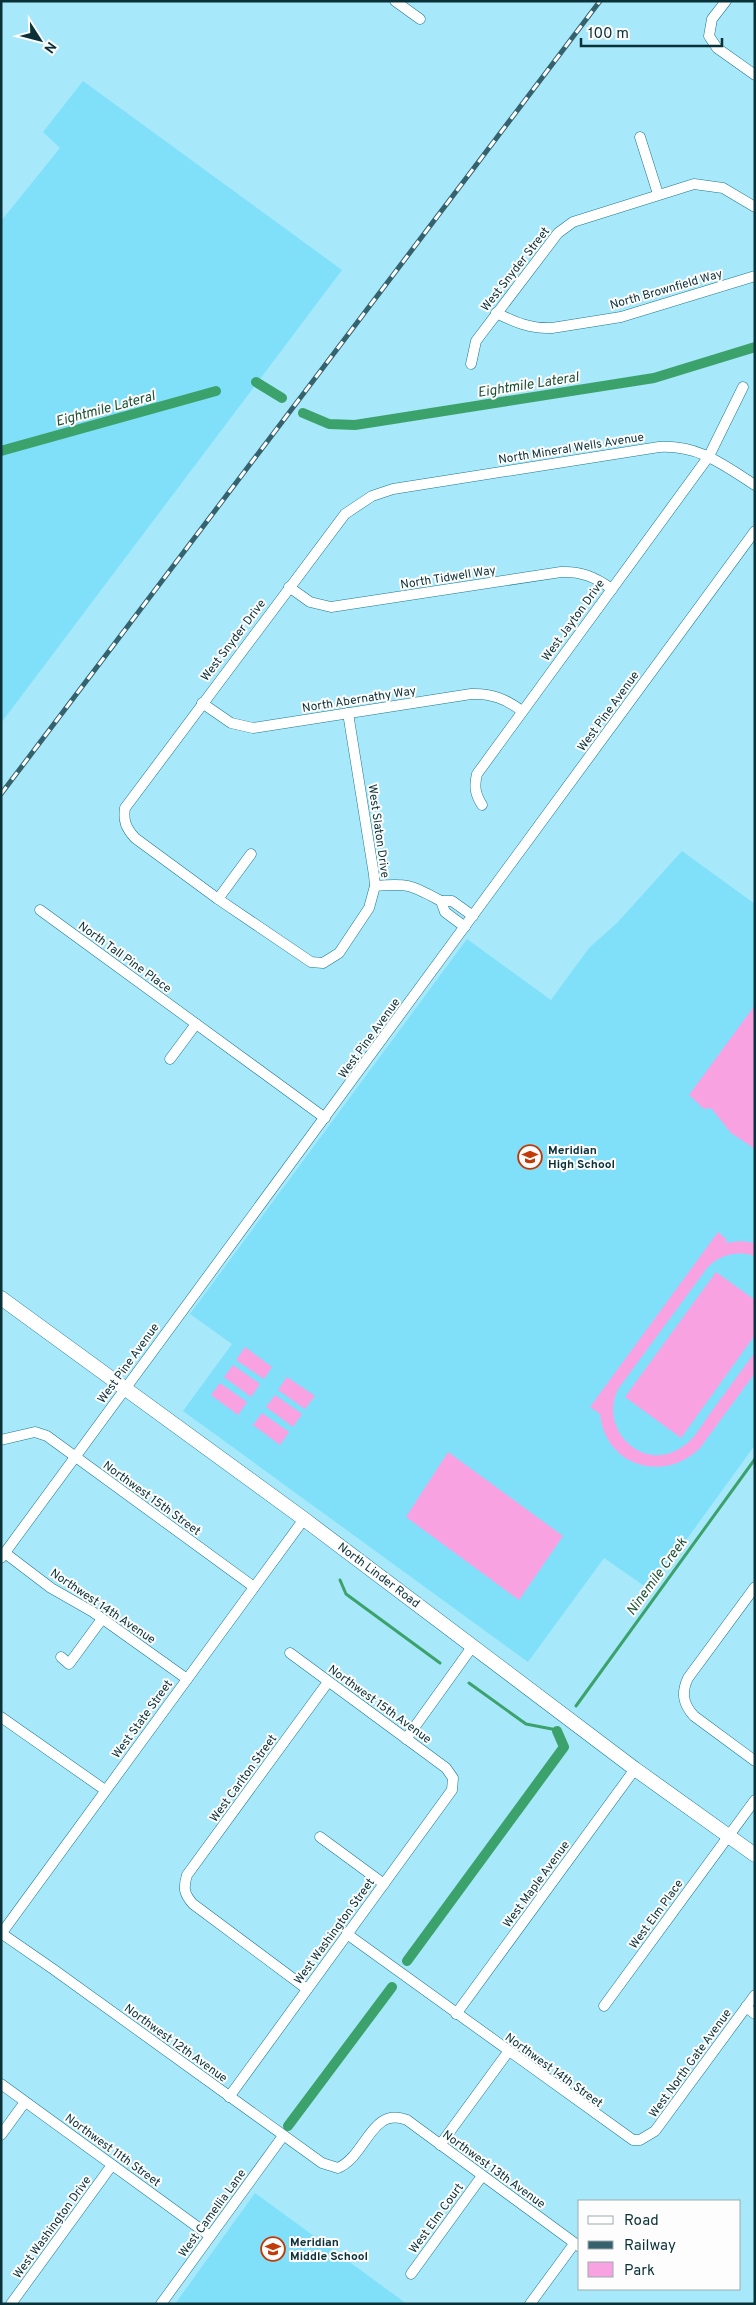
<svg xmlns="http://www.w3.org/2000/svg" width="756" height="2305" viewBox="0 0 756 2305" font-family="Overpass,sans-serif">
<rect width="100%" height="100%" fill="#a7e8fa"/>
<!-- built -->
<g fill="#80e0fa">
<polygon points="83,81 342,270 1,723 1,221 60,148 43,132"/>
<polygon points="682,851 755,904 755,1445 650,1590 604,1558 528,1662 183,1411 232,1344 190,1314 467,939 551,1000 589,948 617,923"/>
<polygon points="255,2193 407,2304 175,2304"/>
</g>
<!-- green -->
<g fill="#f8a2e1">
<polygon points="755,1005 755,1149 731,1133 711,1108 704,1109 689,1095"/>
<path d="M718,1232L727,1240L726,1243L741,1241L755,1243V1256C737,1250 719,1255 707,1268L618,1389C598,1429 643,1474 682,1447C694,1440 701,1426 709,1415C724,1394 740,1373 755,1352V1373L700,1448C664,1484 605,1466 600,1414L590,1407Z"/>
<polygon points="716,1272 755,1300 755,1335 681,1438 625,1397"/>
<polygon points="245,1347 272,1367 264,1379 236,1360"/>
<polygon points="233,1365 260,1384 251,1397 224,1377"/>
<polygon points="287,1377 315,1396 305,1409 278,1390"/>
<polygon points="220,1383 247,1402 238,1415 211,1395"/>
<polygon points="275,1395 302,1414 293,1427 266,1407"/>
<polygon points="262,1413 289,1432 280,1445 253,1425"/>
<polygon points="448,1452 563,1536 519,1600 406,1517"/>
</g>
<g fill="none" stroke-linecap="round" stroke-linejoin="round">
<!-- stream -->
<g stroke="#3ca26c" stroke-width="3">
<polyline points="340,1580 346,1594 440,1663"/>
<polyline points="469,1683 526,1724 557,1730"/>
<polyline points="576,1706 755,1459"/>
</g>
<!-- canal -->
<g stroke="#3ca26c" stroke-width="10">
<polyline points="256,382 282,398"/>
<polyline points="303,413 329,424 355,425 654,378 755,347"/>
<polyline points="1,451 216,391"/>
<polyline points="407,1961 564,1747 557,1731"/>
<polyline points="288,2126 392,1987"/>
</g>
<!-- minor casing -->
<g stroke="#1b798e" stroke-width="11">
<g id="minor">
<polyline points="395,1 420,19"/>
<polyline points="726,1 712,19 709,36 717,48 755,75"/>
<polyline points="640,137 658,194"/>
<path d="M496,313C515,322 530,329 552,328L621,317L755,276"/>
<polyline points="471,364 476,341 558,233 573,222 694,184 723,188 755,207"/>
<path d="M289,587L310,602L331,607L561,572C581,571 595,577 612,589"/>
<path d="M202,703L231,723L253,728L471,694C491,693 506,699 522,711"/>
<path d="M348,713L374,875L375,886L369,908L339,953L323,963L311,962L218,899L135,838C126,828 123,821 125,808L345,514L372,496L393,489L659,447C699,445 722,464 755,485"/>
<path d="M482,805C475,794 474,786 477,774L709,456L743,387"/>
<path d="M375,886C409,883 411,885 441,901"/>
<polyline points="218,899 251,854"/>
<polyline points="40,910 325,1118"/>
<polyline points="465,927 445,912 441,901 452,901 473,916"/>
<polyline points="170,1059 196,1024"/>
<polyline points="1,1440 35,1432 47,1436 254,1587"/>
<polyline points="5,1553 51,1588 93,1612 187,1679"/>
<polyline points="1,1558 755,531"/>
<path d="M755,1587L688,1678C681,1693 683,1704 694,1716L755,1761"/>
<polyline points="61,1657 69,1664 102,1619"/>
<polyline points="1,1717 105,1790"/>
<polyline points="406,1739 472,1647"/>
<polyline points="320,1837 384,1884"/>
<path d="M1,1933L53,1969L322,2163L338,2168C367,2155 371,2106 407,2120L580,2247"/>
<polyline points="1,1934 304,1519"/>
<polyline points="347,1934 633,2140 640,2140 655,2131 755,1995"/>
<path d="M307,1989L193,1904C184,1894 183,1888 187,1875L328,1682"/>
<polyline points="604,2006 755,1800"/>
<polyline points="746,2007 755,2014"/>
<polyline points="456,2014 635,1769"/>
<polyline points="1,2084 210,2236"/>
<polyline points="229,2097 452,1790 453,1778 446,1768 290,1653"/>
<polyline points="1,2135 25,2102"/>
<polyline points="440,2145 508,2052"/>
<polyline points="411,2274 482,2176"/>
<polyline points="11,2304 112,2165"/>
<polyline points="161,2304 283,2136"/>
<polyline points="530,2304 574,2244"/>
</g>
</g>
<!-- major casing -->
<g stroke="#1b798e" stroke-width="15">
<polyline id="major" points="1,1298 304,1519 635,1769 755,1855"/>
</g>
<!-- minor -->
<use href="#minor" stroke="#fff" stroke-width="10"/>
<!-- major -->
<use href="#major" stroke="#fff" stroke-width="14"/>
<!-- rail casing -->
<g stroke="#35626d" stroke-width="5">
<polyline id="rail" points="1,794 600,1"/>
</g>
<!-- rail -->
<use href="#rail" stroke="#fdfdfd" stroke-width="3" stroke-dasharray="9" stroke-linecap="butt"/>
</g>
<!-- icons -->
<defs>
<g id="school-ring" transform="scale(1.25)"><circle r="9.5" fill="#fdfdfd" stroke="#c23a07" stroke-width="1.5"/><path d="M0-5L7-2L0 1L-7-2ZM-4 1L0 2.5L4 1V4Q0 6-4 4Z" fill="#c23a07"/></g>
</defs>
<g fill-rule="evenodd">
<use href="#school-ring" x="530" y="1157"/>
<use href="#school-ring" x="273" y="2249"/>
</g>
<g text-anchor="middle" stroke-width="4" stroke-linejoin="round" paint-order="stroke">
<!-- street labels -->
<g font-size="12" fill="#0a3038" stroke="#fdfdfd">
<text transform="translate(515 269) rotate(-52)" y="4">West Snyder Street</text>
<text transform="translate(666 289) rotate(-16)" y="4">North Brownfield Way</text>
<text transform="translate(571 448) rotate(-9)" y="4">North Mineral Wells Avenue</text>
<text transform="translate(448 577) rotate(-9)" y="4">North Tidwell Way</text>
<text transform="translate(573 620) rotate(-54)" y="4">West Jayton Drive</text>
<text transform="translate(233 640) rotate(-53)" y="4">West Snyder Drive</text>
<text transform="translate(359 699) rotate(-9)" y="4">North Abernathy Way</text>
<text transform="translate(608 711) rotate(-54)" y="4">West Pine Avenue</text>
<text transform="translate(379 831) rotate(82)" y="4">West Slaton Drive</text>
<text transform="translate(125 957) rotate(36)" y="4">North Tall Pine Place</text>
<text transform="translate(369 1038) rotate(-54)" y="4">West Pine Avenue</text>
<text transform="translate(128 1363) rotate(-54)" y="4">West Pine Avenue</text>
<text transform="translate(152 1498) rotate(36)" y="4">Northwest 15th Street</text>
<text transform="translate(379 1575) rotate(37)" y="4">North Linder Road</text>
<text transform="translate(103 1606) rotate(34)" y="4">Northwest 14th Avenue</text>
<text transform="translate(380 1704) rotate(36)" y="4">Northwest 15th Avenue</text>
<text transform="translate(142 1719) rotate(-54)" y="4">West State Street</text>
<text transform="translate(243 1778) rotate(-54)" y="4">West Carlton Street</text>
<text transform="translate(536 1884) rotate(-54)" y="4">West Maple Avenue</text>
<text transform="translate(656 1914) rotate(-54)" y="4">West Elm Place</text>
<text transform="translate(334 1931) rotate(-54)" y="4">West Washington Street</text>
<text transform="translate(176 2043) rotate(36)" y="4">Northwest 12th Avenue</text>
<text transform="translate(690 2063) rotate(-54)" y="4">West North Gate Avenue</text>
<text transform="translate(554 2070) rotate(36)" y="4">Northwest 14th Street</text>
<text transform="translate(113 2150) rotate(36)" y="4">Northwest 11th Street</text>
<text transform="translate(494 2169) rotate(36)" y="4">Northwest 13th Avenue</text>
<text transform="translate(212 2213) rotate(-54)" y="4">West Camellia Lane</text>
<text transform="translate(436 2218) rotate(-54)" y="4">West Elm Court</text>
<text transform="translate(52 2227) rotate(-54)" y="4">West Washington Drive</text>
</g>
<!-- poi labels -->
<g font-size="12" font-weight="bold" fill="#0a3038" stroke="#fdfdfd" text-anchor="start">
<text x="548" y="1154">Meridian<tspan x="548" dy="14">High School</tspan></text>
<text x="290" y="2246">Meridian<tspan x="290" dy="14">Middle School</tspan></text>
</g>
<!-- water labels -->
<g font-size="14" font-style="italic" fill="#1d5236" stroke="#fdfdfd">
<text transform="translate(528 384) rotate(-9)" y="5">Eightmile Lateral</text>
<text transform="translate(105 408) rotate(-15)" y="5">Eightmile Lateral</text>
<text transform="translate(656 1576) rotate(-54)" y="5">Ninemile Creek</text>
</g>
</g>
<!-- border -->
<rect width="756" height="2305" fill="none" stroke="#0a3038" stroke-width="5"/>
<!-- legend -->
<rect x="578" y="2200" width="162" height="90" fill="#fdfdfd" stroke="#9cabae"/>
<rect x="588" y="2216" width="25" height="8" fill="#ffffff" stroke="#9cabae"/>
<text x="624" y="2225" font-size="15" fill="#0a3038">Road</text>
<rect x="588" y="2241" width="25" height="8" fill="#35626d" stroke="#9cabae"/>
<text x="624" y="2250" font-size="15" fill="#0a3038">Railway</text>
<rect x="588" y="2262" width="25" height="15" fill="#f8a2e1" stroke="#9cabae"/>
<text x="624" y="2275" font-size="15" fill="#0a3038">Park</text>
<!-- north arrow -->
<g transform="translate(40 40) rotate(126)" stroke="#fdfdfd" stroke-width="4" paint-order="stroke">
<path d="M0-4L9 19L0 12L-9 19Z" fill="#0a3038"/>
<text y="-8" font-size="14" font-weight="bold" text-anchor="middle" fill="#0a3038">N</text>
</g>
<!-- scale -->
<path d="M581 38v8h141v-8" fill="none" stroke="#0a3038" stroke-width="2.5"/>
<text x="588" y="38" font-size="15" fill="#0a3038" stroke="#fdfdfd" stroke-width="4" paint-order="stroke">100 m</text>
</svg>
